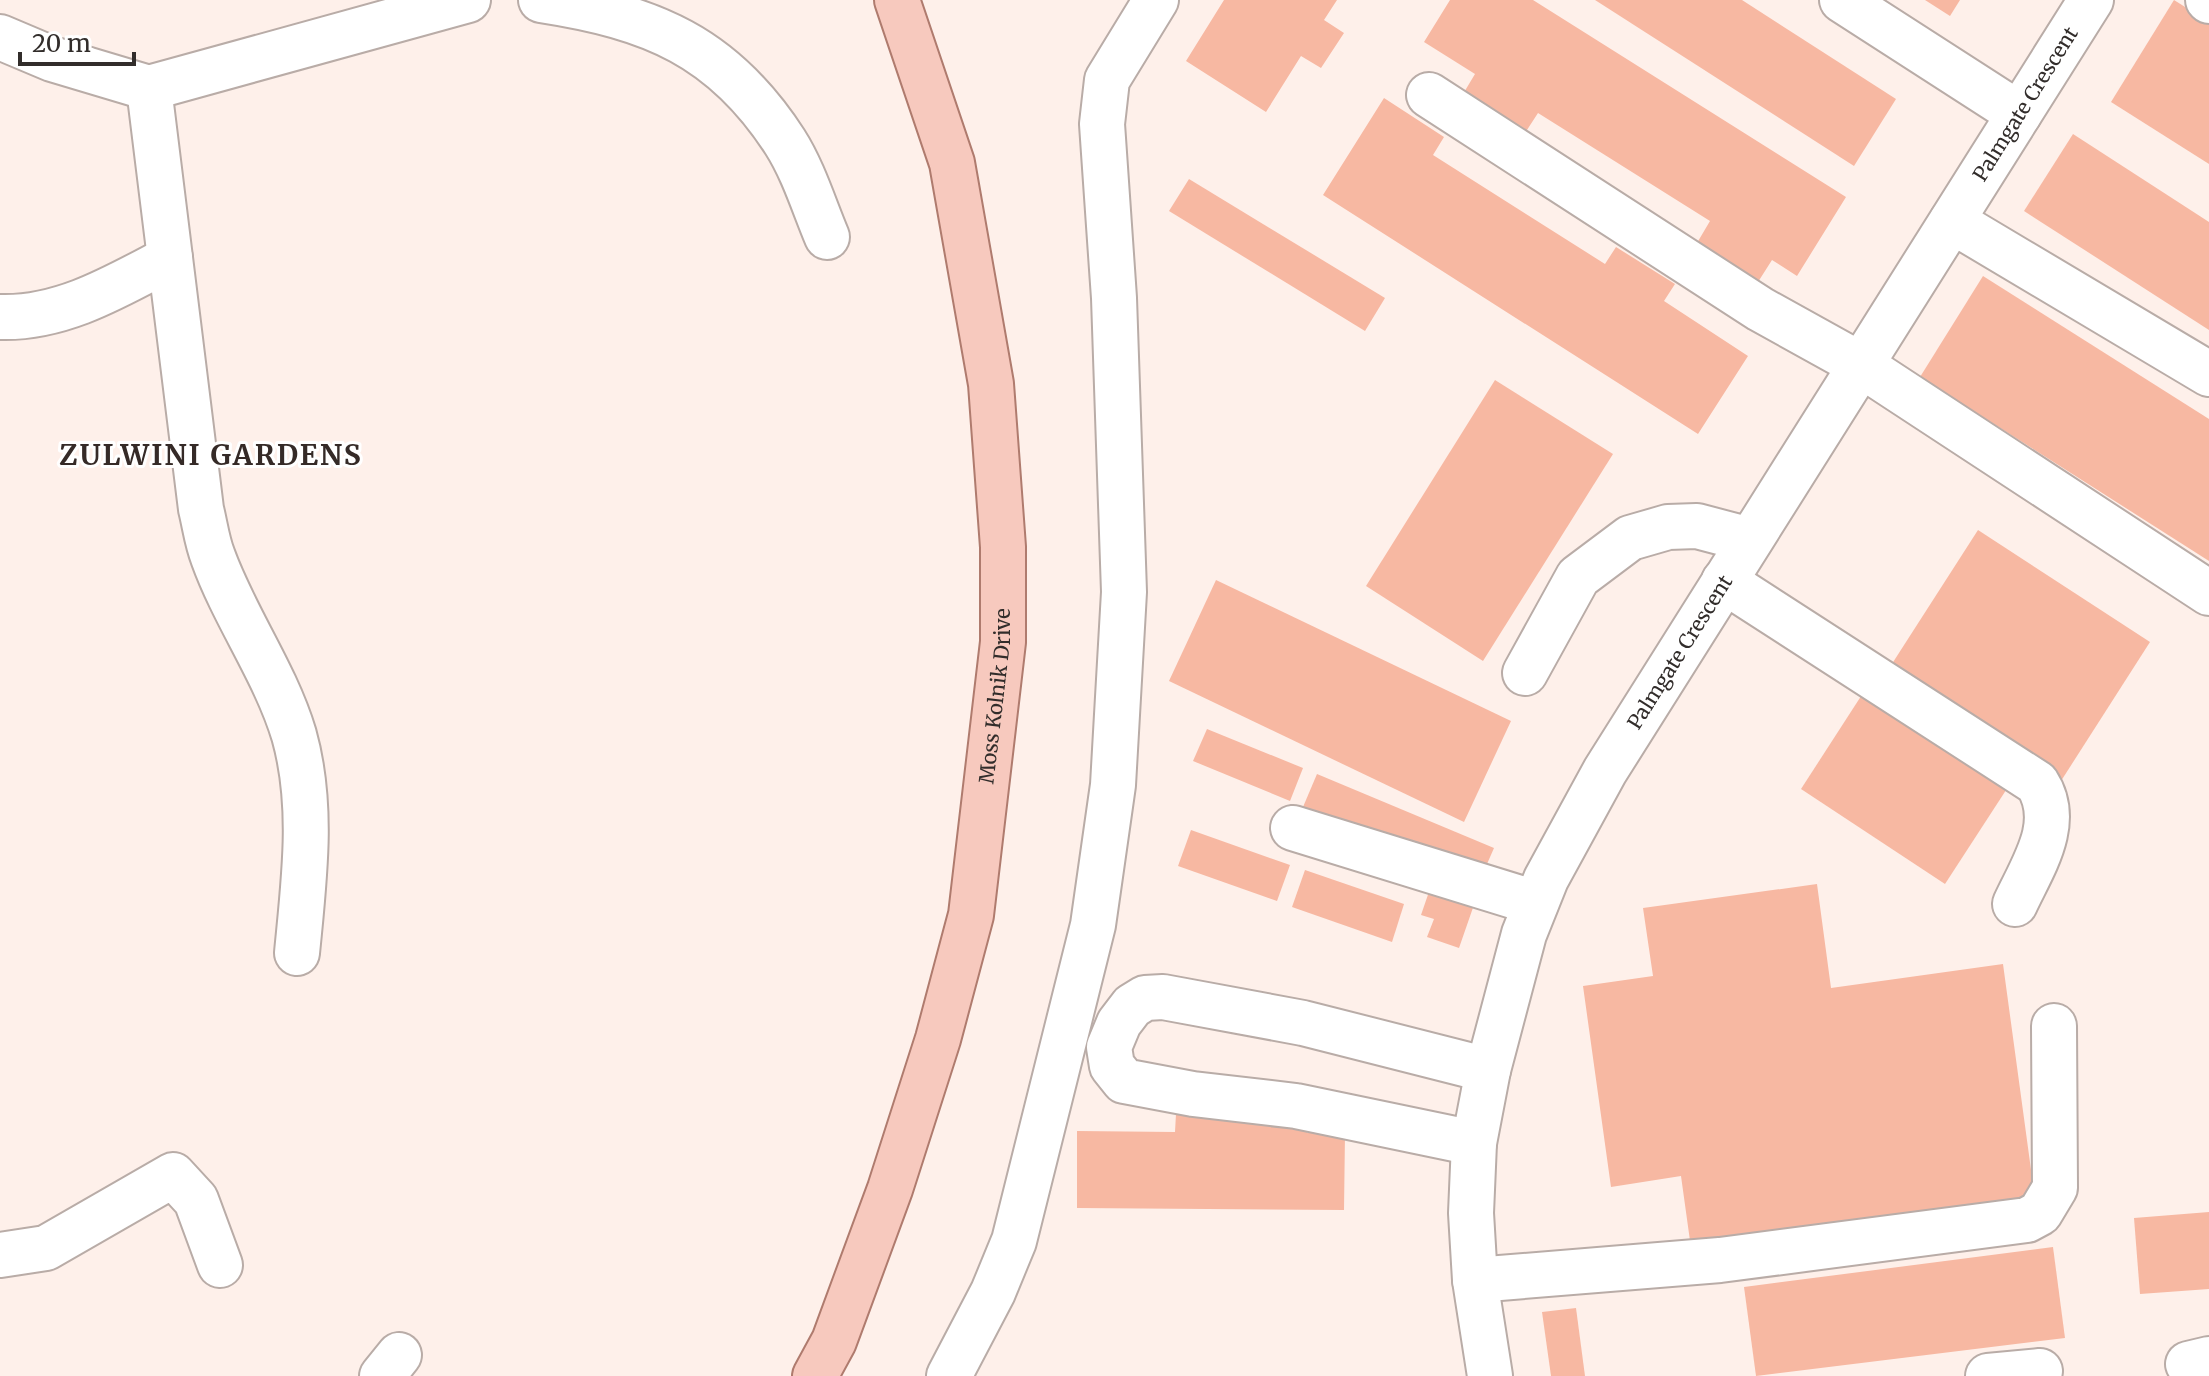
<svg xmlns="http://www.w3.org/2000/svg" width="2209" height="1376" viewBox="0 0 2209 1376" font-family="Merriweather,serif">
<rect width="100%" height="100%" fill="#fef0ea"/>
<!-- building -->
<g fill="#f7b8a2">
<polygon points="1224,0 1337,0 1324,20 1344,33 1321,68 1301,56 1266,112 1186,61"/>
<polygon points="1450,0 1533,0 1846,197 1797,276 1772,260 1758,282 1697,243 1710,221 1538,113 1525,133 1463,94 1475,74 1424,42"/>
<polygon points="1595,0 1742,0 1896,99 1854,166"/>
<polygon points="1925,0 1960,0 1950,16"/>
<polygon points="2174,0 2209,22 2209,164 2111,102"/>
<polygon points="1384,98 1444,137 1433,155 1605,264 1616,247 1675,284 1664,301 1748,356 1698,434 1323,195"/>
<polygon points="2073,134 2209,222 2209,330 2024,211"/>
<polygon points="1189,179 1385,298 1365,331 1169,211"/>
<polygon points="1983,276 2209,419 2209,561 1920,377"/>
<polygon points="1495,380 1613,454 1483,661 1366,586"/>
<polygon points="1978,530 2150,642 2061,781 1888,670"/>
<polygon points="1216,580 1511,721 1464,822 1169,681"/>
<polygon points="1865,690 2010,784 1945,884 1801,789"/>
<polygon points="1207,729 1303,768 1290,801 1193,761"/>
<polygon points="1317,774 1494,848 1480,880 1303,807"/>
<polygon points="1191,830 1290,865 1277,901 1178,866"/>
<polygon points="1305,870 1404,904 1392,942 1292,907"/>
<polygon points="1432,883 1476,899 1459,948 1427,937 1434,919 1421,915"/>
<polygon points="1817,884 1831,988 2003,964 2035,1199 1691,1248 1681,1176 1611,1187 1583,986 1653,976 1643,908"/>
<polygon points="1176,1114 1307,1115 1307,1133 1345,1133 1344,1210 1077,1208 1077,1131 1175,1132"/>
<polygon points="2209,1212 2209,1289 2140,1294 2134,1218"/>
<polygon points="2053,1247 2065,1338 1756,1376 1744,1287"/>
<polygon points="1576,1308 1585,1376 1551,1376 1542,1312"/>
</g>
<g fill="none" stroke-linecap="round" stroke-linejoin="round">
<!-- minor casing -->
<g stroke="#b9aca7" stroke-width="48">
<g id="minor">
<path d="M541,0C651,17 723,46 785,142C803,170 814,206 827,237"/>
<polyline points="1842,0 2019,114"/>
<polyline points="2208,0 2209,1"/>
<polyline points="0,37 52,59 149,88 468,0"/>
<path d="M149,88L201,509C205,525 207,542 213,557C235,618 275,672 294,735C314,806 304,880 297,953"/>
<polyline points="1429,95 1760,309 1861,365 2209,593"/>
<polyline points="1952,221 2209,374"/>
<path d="M0,317C62,319 117,286 170,258"/>
<path d="M1724,581L2037,783C2063,823 2032,867 2015,904"/>
<polyline points="1525,673 1578,577 1630,538 1668,527 1697,526 1750,540"/>
<polyline points="1293,828 1536,903"/>
<polyline points="1474,1143 1296,1106 1193,1094 1124,1081 1112,1066 1109,1047 1119,1023 1132,1006 1145,998 1163,997 1303,1023 1488,1070"/>
<polyline points="0,1255 46,1248 173,1175 196,1200 220,1265"/>
<polyline points="1475,1280 1720,1260 2027,1220 2040,1213 2055,1188 2054,1026"/>
<polyline points="2188,1364 2209,1359"/>
<polyline points="382,1376 399,1355"/>
<polyline points="949,1376 993,1292 1014,1241 1093,925 1113,785 1124,592 1114,298 1102,124 1107,80 1156,0"/>
<path id="s1" d="M1490,1376L1475,1280L1471,1213L1474,1143L1488,1070L1524,934L1546,879L1605,771L2091,0"/>
<polyline points="1988,1376 2040,1371"/>
</g>
</g>
<!-- major casing -->
<g stroke="#af7b6e" stroke-width="48">
<g id="major">
<path id="s2" d="M815,1376L834,1341L890,1189L938,1039L971,915L1003,642V547L991,384L952,163L897,0"/>
</g>
</g>
<!-- minor -->
<use href="#minor" stroke="#fff" stroke-width="44"/>
<!-- major -->
<use href="#major" stroke="#f7c9be" stroke-width="44"/>
</g>
<g text-anchor="middle" stroke-width="6" stroke-linejoin="round" paint-order="stroke">
<!-- street labels -->
<g font-size="20" fill="#322d2b" stroke="#fff">
<text dy="7" stroke="none"><textPath href="#s1" startOffset="1420">Palmgate Crescent</textPath></text>
<text dy="7" stroke="none"><textPath href="#s1" startOffset="772">Palmgate Crescent</textPath></text>
<text dy="7" stroke="none"><textPath href="#s2" startOffset="708">Moss Kolnik Drive</textPath></text>
</g>
<!-- district labels -->
<g font-size="28" font-weight="bold" letter-spacing="2" fill="#352a27" stroke="#fff">
<text x="211" y="465">ZULWINI GARDENS</text>
</g>
</g>
<!-- scale -->
<path d="M20 52v12h114v-12" fill="none" stroke="#322d2b" stroke-width="4"/>
<text x="32" y="52" font-size="24" fill="#322d2b" stroke="#ffffff" stroke-width="6" paint-order="stroke">20 m</text>
</svg>
